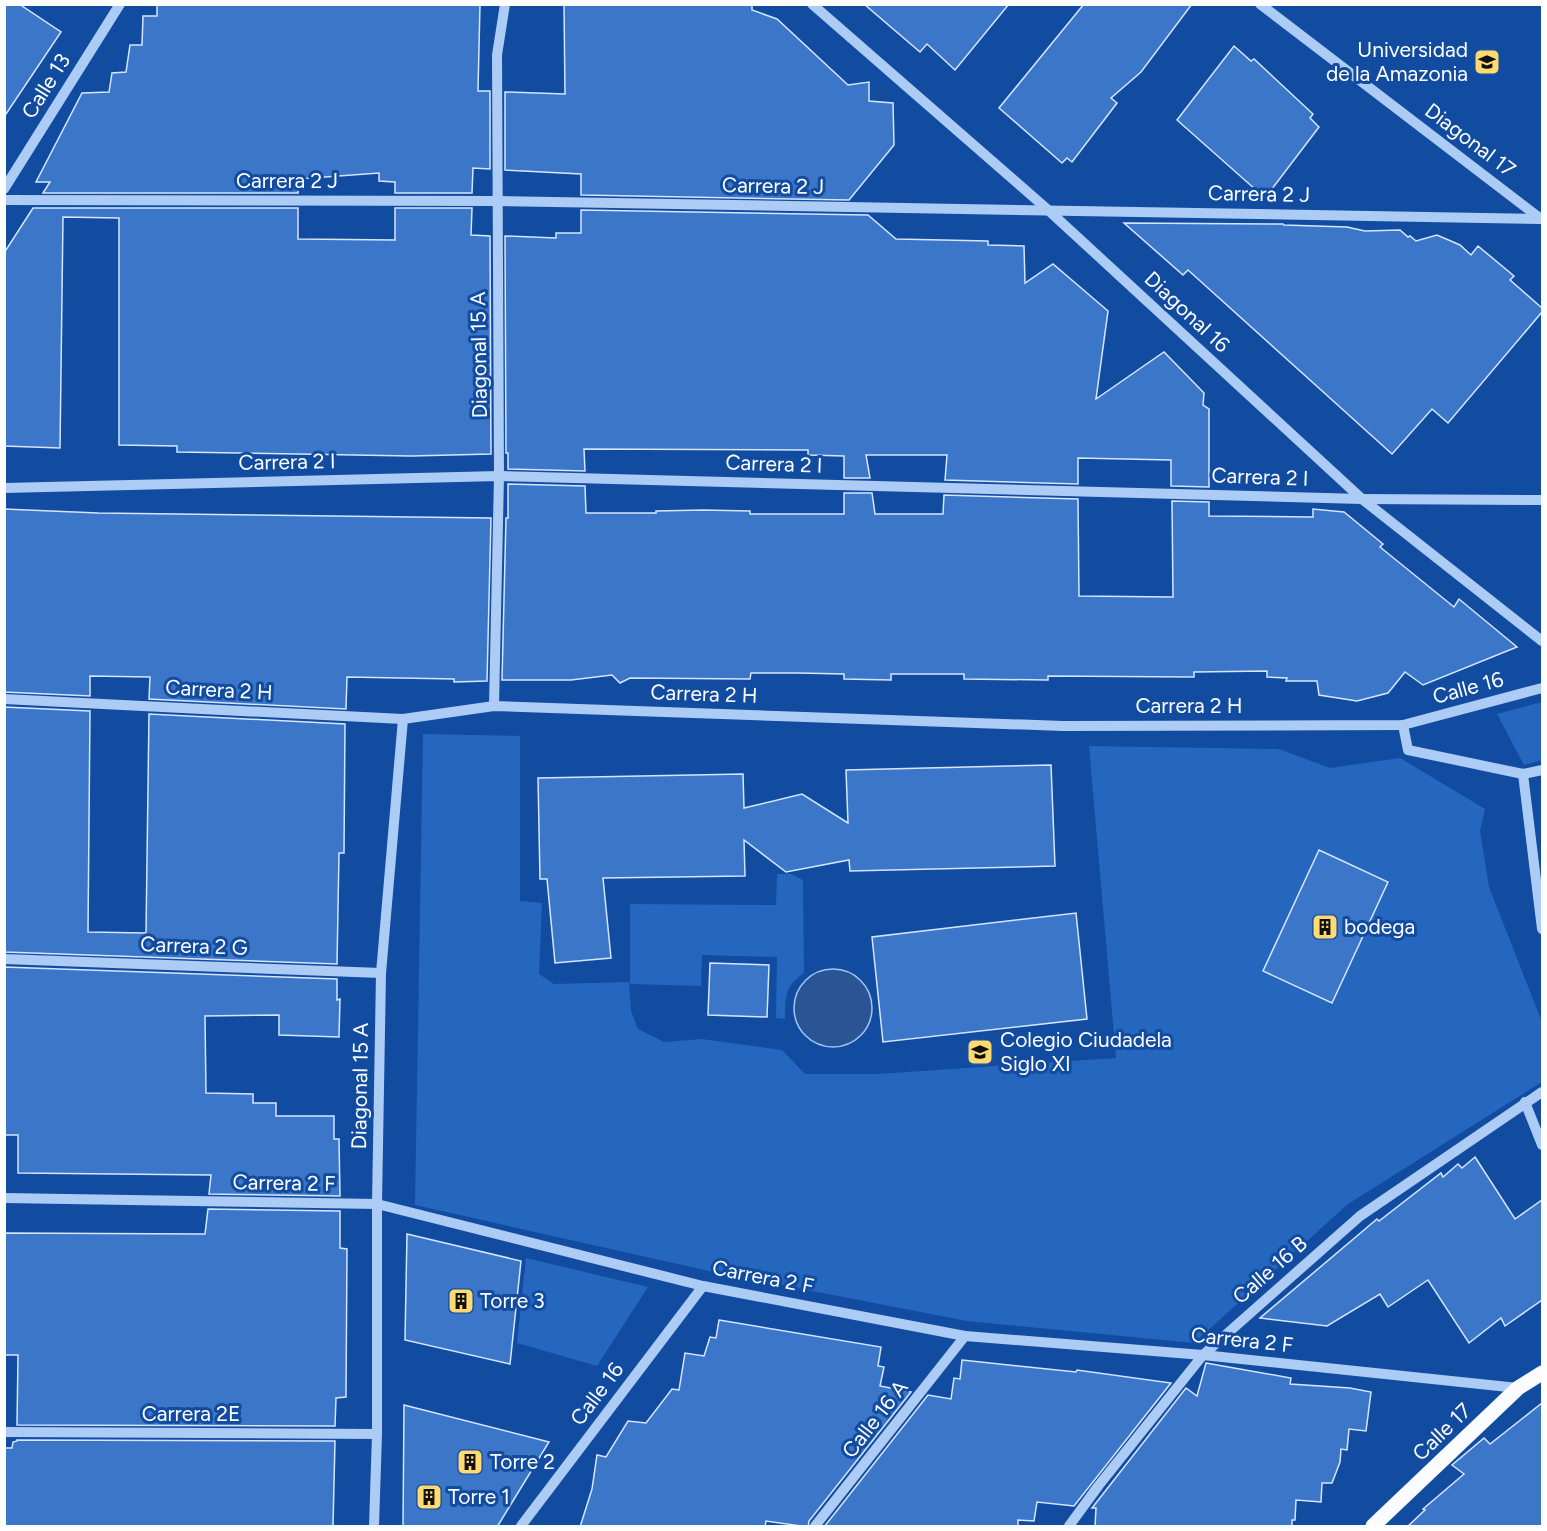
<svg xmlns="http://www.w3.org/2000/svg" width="1547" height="1531" viewBox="0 0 1547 1531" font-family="Figtree,sans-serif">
<rect width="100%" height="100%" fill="#124ca1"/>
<!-- green -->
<g fill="#2566bf">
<polygon points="1542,702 1542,760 1524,765 1497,714"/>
<polygon points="423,734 520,736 520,901 542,903 539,974 554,984 629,982 631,1011 638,1029 664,1042 702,1039 782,1050 805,1074 878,1074 1116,1058 1089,746 1279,749 1330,768 1400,758 1485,809 1480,831 1489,887 1542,1022 1542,1082 1348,1204 1194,1343 967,1321 709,1271 415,1205"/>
<path d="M777,874H791L803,880L804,973C784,987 786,996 785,1019L776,1018L777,957L702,955L701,986L630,984V904L776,905Z"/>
<polygon points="526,1258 648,1287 597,1366 517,1343"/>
</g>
<!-- water -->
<circle fill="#2a5494" stroke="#9ec5f8" stroke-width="1.5" cx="833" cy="1008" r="39"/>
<!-- building -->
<g fill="#3c76c8" stroke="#d5e6fe" stroke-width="1.5">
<polygon points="4,4 19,4 61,32 4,117"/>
<polygon points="157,4 480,4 478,91 490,91 490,169 473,168 472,193 395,193 395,182 379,181 379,173 298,179 298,193 43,193 50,182 36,182 82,93 109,92 112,73 126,72 130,45 142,45 143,16 157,16"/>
<polygon points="564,4 752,4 752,10 777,19 848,85 869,82 869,101 893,103 894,145 849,200 581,195 581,174 505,170 505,92 565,94"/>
<polygon points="864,4 1009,4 955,70 927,44 920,52"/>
<polygon points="1084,4 1192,4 1141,72 1111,98 1117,103 1072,162 1067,158 1062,163 999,108"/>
<polygon points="1234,46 1251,61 1254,59 1313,114 1310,118 1319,127 1265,198 1177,120"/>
<polygon points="33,208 298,208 298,239 395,240 395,208 472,208 471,235 490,236 491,454 411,456 177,452 177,446 119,445 119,218 63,217 60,448 4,446 4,253"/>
<polygon points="581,210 868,215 896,239 988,241 988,245 1024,246 1025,283 1053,264 1108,311 1096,399 1164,352 1204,393 1203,405 1209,409 1209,487 1171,486 1171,460 1078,458 1078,484 945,480 947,455 866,455 870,478 844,478 844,456 808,455 808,450 584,449 585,471 508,469 508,453 506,453 505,236 556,238 556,233 581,233"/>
<polygon points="1124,223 1283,224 1284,225 1347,227 1365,231 1400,230 1408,237 1410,236 1416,241 1437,235 1460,245 1471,255 1478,246 1514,276 1510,280 1542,308 1542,312 1448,423 1432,409 1392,454 1188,270 1183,275"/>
<polygon points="508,484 585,486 586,513 656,513 656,511 703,510 750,511 750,514 844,514 844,493 872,493 875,514 943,514 944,495 1078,499 1079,596 1173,597 1172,501 1209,502 1209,516 1313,517 1313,509 1344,512 1383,544 1380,547 1454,607 1459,599 1517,647 1423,685 1405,672 1388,693 1357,701 1319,695 1317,681 1286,681 1287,678 1267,677 1267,671 1194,672 1194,677 1048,676 1048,680 964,679 964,674 891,674 891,680 844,679 844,674 798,673 751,673 750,679 630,678 620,683 612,675 571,680 502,680 506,518 508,518"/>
<polygon points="4,509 98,513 491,518 487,681 454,682 454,679 347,677 346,709 149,699 150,677 90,676 90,696 4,692"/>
<polygon points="4,707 90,711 88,932 146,933 149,714 345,724 344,853 339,853 337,964 4,952"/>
<polygon points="1051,765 1055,866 850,871 849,860 786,872 744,840 745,876 603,878 611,958 555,963 547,879 540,879 538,778 743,774 744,808 802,794 848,823 846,770"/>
<polygon points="1319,850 1388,882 1332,1003 1263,971"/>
<polygon points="1076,913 1087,1019 883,1042 872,937"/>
<polygon points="710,963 769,965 767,1017 708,1015"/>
<polygon points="4,967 337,979 337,1000 340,999 339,1037 279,1035 279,1015 205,1016 206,1093 253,1094 253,1103 276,1103 276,1116 334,1116 334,1139 339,1139 340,1196 209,1194 211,1175 18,1173 18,1135 4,1135"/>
<polygon points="1475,1157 1515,1219 1542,1200 1542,1300 1505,1326 1501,1318 1469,1343 1428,1280 1388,1307 1380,1294 1327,1326 1260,1318 1377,1219 1379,1221 1441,1173 1443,1177 1458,1164 1462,1168"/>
<polygon points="208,1209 340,1211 340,1248 347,1249 346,1397 336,1398 335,1426 17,1425 18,1355 4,1355 4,1233 205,1234"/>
<polygon points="407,1234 521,1261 510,1364 405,1340"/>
<polygon points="719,1320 881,1347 878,1366 884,1367 880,1386 911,1392 809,1521 808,1527 766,1521 765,1527 580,1527 592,1489 597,1455 606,1457 628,1421 646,1423 672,1389 679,1390 685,1353 704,1356 710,1337 716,1338"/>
<polygon points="962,1360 1076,1372 1077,1370 1171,1383 1074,1506 1037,1502 1034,1521 1018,1520 1018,1527 824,1527 928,1395 951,1399 954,1378 960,1379"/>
<polygon points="1206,1363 1291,1378 1290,1384 1350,1388 1371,1392 1366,1431 1349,1429 1347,1450 1341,1449 1340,1462 1332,1483 1322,1483 1321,1502 1296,1500 1295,1520 1292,1520 1292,1527 1095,1527 1096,1508 1092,1508 1186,1388 1197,1396"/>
<polygon points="1542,1403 1542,1527 1407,1527 1425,1510 1423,1509 1464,1474 1452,1465 1484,1438 1490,1444"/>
<polygon points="404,1405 549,1442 497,1527 403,1527"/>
<polygon points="17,1440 335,1441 333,1527 4,1527 4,1448 12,1448 13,1442 17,1441"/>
</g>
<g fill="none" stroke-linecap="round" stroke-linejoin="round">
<!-- minor -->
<g stroke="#accbf5" stroke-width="10">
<polyline points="812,4 1047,209 1362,499 1542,641"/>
<polyline points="1260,4 1541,219"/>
<polyline points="4,189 120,4"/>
<polyline points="4,200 497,201 1541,219"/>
<polyline points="4,488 499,476 1362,499 1542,500"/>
<polyline points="4,699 403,719 494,706 1063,726 1403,725 1542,688"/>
<polyline points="494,706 499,476 497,55 505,4"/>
<polyline points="1403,725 1408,750 1523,774 1542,770"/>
<polyline points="1523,774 1542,929"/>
<polyline points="4,959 381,973"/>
<polyline points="1525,1102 1542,1145"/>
<polyline points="4,1198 377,1204 703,1286 965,1336 1203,1355 1518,1388"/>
<polyline points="4,1432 377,1434"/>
<polyline points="374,1526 377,1434 377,1204 381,973 403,719"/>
<polyline points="521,1526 703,1286"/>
<polyline points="815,1526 965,1336"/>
<polyline points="1069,1526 1099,1485 1203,1355 1360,1216 1542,1092"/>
</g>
<!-- major -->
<polyline stroke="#fafcff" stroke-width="15" points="1373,1526 1518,1388 1542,1373"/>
</g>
<!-- icons -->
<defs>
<g id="university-square" transform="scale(1.35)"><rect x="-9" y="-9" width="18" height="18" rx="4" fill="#ffda70" stroke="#124ca1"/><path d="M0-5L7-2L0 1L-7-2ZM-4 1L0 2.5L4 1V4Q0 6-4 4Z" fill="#111"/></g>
<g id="building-square" transform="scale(1.35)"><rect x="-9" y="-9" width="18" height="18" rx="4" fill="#ffda70" stroke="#124ca1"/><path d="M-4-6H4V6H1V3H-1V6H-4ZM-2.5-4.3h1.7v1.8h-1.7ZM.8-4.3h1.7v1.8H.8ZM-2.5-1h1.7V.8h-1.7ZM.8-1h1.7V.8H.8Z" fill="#111"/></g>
<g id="school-square" transform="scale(1.35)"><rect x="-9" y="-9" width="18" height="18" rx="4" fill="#ffda70" stroke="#124ca1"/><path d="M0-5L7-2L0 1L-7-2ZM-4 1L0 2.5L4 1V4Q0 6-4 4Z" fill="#111"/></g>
</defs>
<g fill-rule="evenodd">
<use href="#university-square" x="1487" y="62"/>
<use href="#building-square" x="1325" y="927"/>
<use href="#school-square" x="980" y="1052"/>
<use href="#building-square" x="461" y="1301"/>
<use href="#building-square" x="470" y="1462"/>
<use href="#building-square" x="429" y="1497"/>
</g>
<g text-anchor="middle" stroke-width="6" stroke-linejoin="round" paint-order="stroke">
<!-- poi labels -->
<g font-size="21" fill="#fff" stroke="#124ca1" text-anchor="start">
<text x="1468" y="57" text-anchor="end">Universidad<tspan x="1468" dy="24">de la Amazonia</tspan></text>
<text x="1344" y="934">bodega</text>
<text x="1000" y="1047">Colegio Ciudadela<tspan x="1000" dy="24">Siglo XI</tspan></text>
<text x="480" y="1308">Torre 3</text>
<text x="490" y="1469">Torre 2</text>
<text x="448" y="1504">Torre 1</text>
</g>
<!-- street labels -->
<g font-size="21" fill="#fff" stroke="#124ca1">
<text transform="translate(46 86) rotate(-58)" y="7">Calle 13</text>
<text transform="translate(1470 140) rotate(37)" y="7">Diagonal 17</text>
<text x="287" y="188">Carrera 2 J</text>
<text transform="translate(773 186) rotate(1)" y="7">Carrera 2 J</text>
<text transform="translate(1259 194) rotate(1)" y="7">Carrera 2 J</text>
<text transform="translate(1187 312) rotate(43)" y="7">Diagonal 16</text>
<text transform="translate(479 355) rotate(-91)" y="7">Diagonal 15 A</text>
<text transform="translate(287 462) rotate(-1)" y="7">Carrera 2 I</text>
<text transform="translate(774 464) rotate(2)" y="7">Carrera 2 I</text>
<text transform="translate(1260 477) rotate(2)" y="7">Carrera 2 I</text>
<text transform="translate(1468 688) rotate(-15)" y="7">Calle 16</text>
<text transform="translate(219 690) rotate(3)" y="7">Carrera 2 H</text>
<text transform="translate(704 694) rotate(2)" y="7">Carrera 2 H</text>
<text x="1189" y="713">Carrera 2 H</text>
<text transform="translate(194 946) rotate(2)" y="7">Carrera 2 G</text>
<text transform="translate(360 1086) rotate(-89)" y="7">Diagonal 15 A</text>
<text transform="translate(284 1183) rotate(1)" y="7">Carrera 2 F</text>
<text transform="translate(1270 1270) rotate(-41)" y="7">Calle 16 B</text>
<text transform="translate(763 1277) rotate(11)" y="7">Carrera 2 F</text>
<text transform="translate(1242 1340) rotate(6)" y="7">Carrera 2 F</text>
<text transform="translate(597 1394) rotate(-53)" y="7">Calle 16</text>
<text x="191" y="1421">Carrera 2E</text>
<text transform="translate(875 1419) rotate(-52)" y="7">Calle 16 A</text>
<text transform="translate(1442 1432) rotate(-44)" y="7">Calle 17</text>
</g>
</g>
<!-- border -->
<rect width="1547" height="1531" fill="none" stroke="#ffffff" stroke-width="12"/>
</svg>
